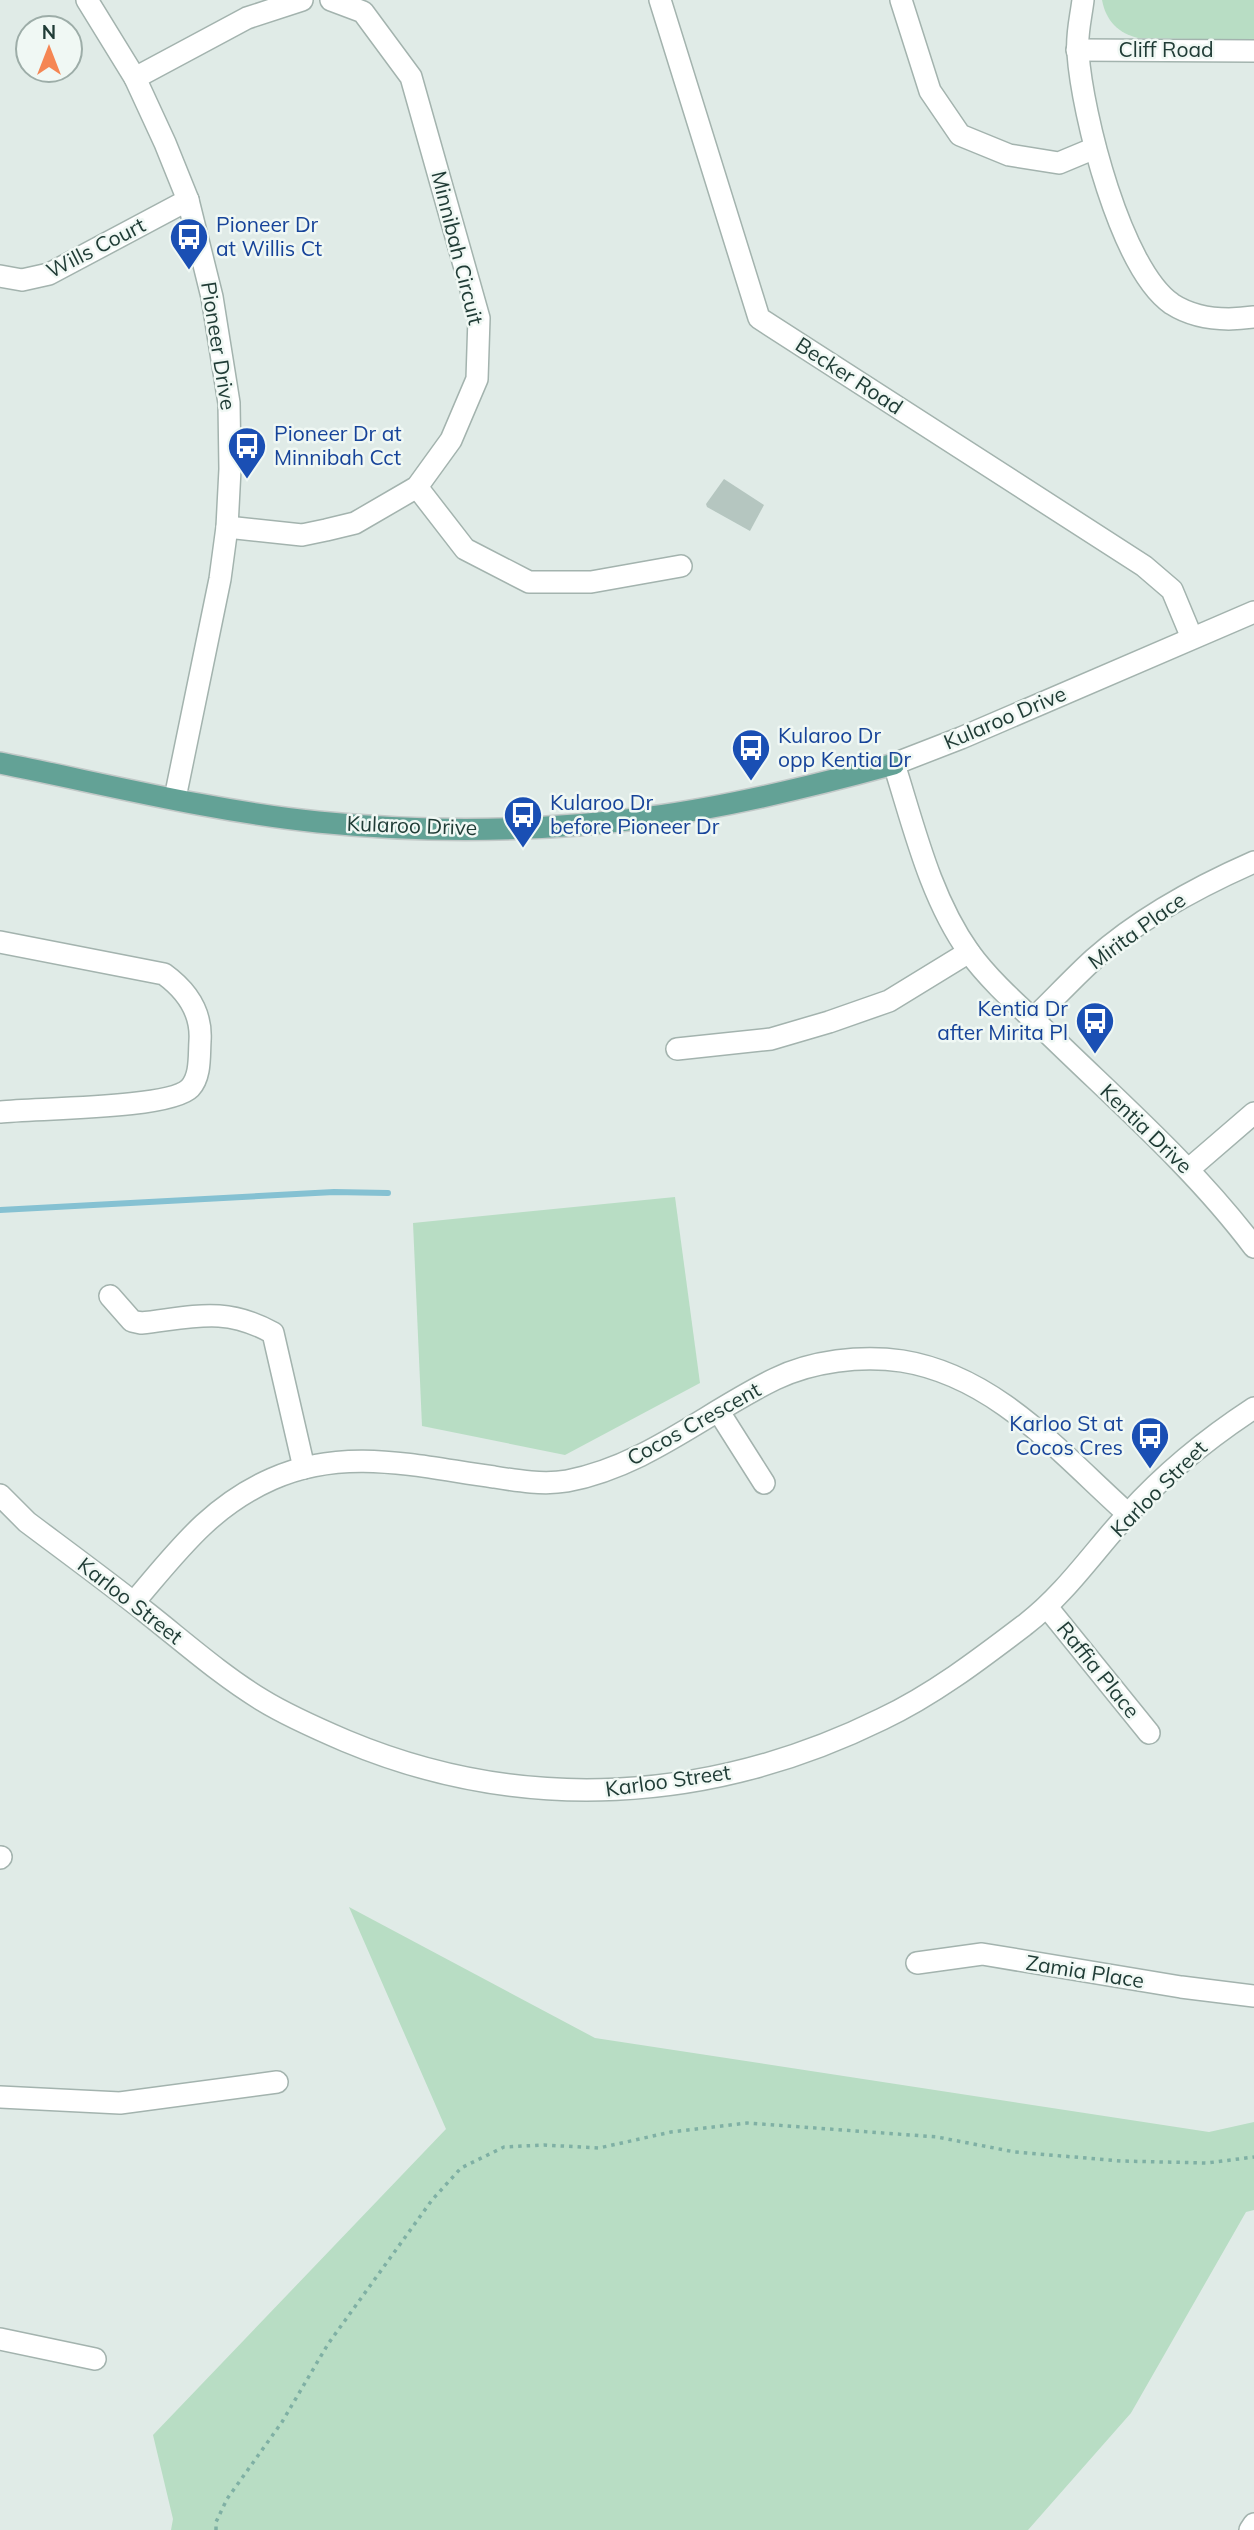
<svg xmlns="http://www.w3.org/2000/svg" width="1254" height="2530" viewBox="0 0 1254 2530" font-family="Mulish,sans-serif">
<rect width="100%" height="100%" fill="#e0ebe7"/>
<!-- green -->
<g fill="#b8ddc4">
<path d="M1102,0H1254V40L1138,38C1118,33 1106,21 1102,0Z"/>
<polygon points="675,1197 700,1383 565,1455 422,1426 413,1223"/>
<polygon points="349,1907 595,2038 1209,2132 1254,2122 1254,2210 1246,2212 1131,2413 1028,2530 171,2530 173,2519 153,2435 446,2129"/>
</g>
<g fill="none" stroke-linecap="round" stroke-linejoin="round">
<!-- stream -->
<polyline stroke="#85c1d2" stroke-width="6" points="0,1210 334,1192 388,1193"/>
</g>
<!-- building -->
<polygon fill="#b5c6c0" points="724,479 764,505 750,531 707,507 706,504"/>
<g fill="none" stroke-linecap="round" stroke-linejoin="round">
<!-- minor casing -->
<g stroke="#a3b3ae" stroke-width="24">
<g id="minor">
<polyline points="87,0 135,78 165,143 188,200 212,297 229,403 230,469 227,527 220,579 175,798"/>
<polyline points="660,0 759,318 1144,566 1172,590 1192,638"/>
<polyline points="901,0 930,91 960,135 1009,155 1059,163 1095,148"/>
<path d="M1083,0C1081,17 1076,36 1078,53C1082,114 1121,269 1172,304C1197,320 1226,321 1254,317"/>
<polyline points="1077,50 1254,51"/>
<polyline points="135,78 247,18 302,0"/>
<polyline points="0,276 22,280 49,274 188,200"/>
<polyline points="417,487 465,549 529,582 591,582 681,566"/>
<polyline points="227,527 302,535 326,530 355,523 417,487 451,440 477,379 479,318 411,77 363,12 331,0"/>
<path d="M1254,612L961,738L894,764C914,827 930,897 969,952C992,984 1026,1012 1054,1039C1123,1106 1196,1170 1254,1247"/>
<path d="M0,942L164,974C186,990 202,1012 200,1041C199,1056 201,1076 190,1088C170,1109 36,1108 0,1112"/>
<path d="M1033,1019C1054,999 1073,978 1094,959C1141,917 1197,887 1254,862"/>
<polyline points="677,1049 771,1039 829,1022 889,1001 969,952"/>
<polyline points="1189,1169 1254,1113"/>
<path d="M110,1296L132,1321L141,1323C194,1317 225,1306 273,1333L304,1468"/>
<polyline points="719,1412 764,1483"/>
<path d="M0,1495L27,1522C67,1552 108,1582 147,1613C185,1643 221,1675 262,1700C288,1716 318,1729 346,1741C523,1815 711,1803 882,1719C933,1695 980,1659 1026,1624C1066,1593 1094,1551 1128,1514C1165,1473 1208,1438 1254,1408"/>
<path d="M134,1602C177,1552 209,1507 272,1479C345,1446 419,1467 494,1477C518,1481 544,1485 567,1481C646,1466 705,1413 775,1379C812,1361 861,1355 902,1361C996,1376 1060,1453 1128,1514"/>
<polyline points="1047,1607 1149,1733"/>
<polyline points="0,1858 1,1857"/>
<polyline points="917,1963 982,1954 1181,1987 1254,1996"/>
<polyline points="0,2097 120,2103 277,2082"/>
<polyline points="0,2339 95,2359"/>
<polyline points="1250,2530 1254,2524"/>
</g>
</g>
<!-- major casing -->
<g stroke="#c1c8c7" stroke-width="24">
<path id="major" d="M0,763C105,784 211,811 318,822C428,833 541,832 651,817C733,806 814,786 894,764"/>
</g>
<!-- path -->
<polyline stroke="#7fb0a4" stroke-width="3.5" stroke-dasharray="3.5 5" stroke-linecap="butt" points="216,2530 216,2522 227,2499 282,2422 328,2344 432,2200 461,2168 504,2147 544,2145 599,2148 671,2132 747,2123 937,2137 1015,2152 1121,2161 1207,2163 1254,2157"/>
<!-- minor -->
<use href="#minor" stroke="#fff" stroke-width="21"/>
<!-- major -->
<use href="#major" stroke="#63a296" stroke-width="21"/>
</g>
<!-- icons -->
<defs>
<g id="bus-pin" transform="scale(2.0125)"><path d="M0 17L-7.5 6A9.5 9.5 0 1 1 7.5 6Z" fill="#1a4fb4" stroke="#f0f8f4"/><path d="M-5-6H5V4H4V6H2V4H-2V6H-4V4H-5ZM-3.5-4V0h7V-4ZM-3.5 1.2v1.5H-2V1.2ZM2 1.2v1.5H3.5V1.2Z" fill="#fff"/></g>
</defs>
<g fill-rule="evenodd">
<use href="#bus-pin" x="189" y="237"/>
<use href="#bus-pin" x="247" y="446"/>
<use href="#bus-pin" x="751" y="748"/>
<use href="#bus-pin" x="523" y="815"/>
<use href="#bus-pin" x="1095" y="1021"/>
<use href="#bus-pin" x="1150" y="1436"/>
</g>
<g text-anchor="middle" stroke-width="5" stroke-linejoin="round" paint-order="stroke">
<!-- street labels -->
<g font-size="21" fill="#203c36" stroke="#f0f8f4">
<text x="1166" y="57">Cliff Road</text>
<text transform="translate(96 248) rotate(-27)" y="7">Wills Court</text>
<text transform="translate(457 248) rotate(76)" y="7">Minnibah Circuit</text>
<text transform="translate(218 346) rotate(81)" y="7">Pioneer Drive</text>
<text transform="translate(849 376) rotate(33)" y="7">Becker Road</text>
<text transform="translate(1005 718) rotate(-23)" y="7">Kularoo Drive</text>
<text transform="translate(412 826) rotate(2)" y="7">Kularoo Drive</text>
<text transform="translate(1137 931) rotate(-36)" y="7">Mirita Place</text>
<text transform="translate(1146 1129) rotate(44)" y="7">Kentia Drive</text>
<text transform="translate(694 1424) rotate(-29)" y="7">Cocos Crescent</text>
<text transform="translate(1159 1489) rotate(-45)" y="7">Karloo Street</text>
<text transform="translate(130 1601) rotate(38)" y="7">Karloo Street</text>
<text transform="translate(1098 1670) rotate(51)" y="7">Raffia Place</text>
<text transform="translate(668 1781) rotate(-8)" y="7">Karloo Street</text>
<text transform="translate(1085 1972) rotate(9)" y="7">Zamia Place</text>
</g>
<!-- transit labels -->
<g font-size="21" fill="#164399" stroke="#f0f8f4" text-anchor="start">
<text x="216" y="232">Pioneer Dr<tspan x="216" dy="24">at Willis Ct</tspan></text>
<text x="274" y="441">Pioneer Dr at<tspan x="274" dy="24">Minnibah Cct</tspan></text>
<text x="778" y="743">Kularoo Dr<tspan x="778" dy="24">opp Kentia Dr</tspan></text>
<text x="550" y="810">Kularoo Dr<tspan x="550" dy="24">before Pioneer Dr</tspan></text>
<text x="1068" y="1016" text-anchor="end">Kentia Dr<tspan x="1068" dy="24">after Mirita Pl</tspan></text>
<text x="1123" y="1431" text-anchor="end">Karloo St at<tspan x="1123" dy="24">Cocos Cres</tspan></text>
</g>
</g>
<!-- north arrow -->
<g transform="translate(49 49)"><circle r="33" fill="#f0f8f4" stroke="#9dada8" stroke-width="2"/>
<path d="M0-5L12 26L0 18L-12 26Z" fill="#f58653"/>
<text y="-10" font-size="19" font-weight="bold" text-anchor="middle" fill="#203c36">N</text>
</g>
</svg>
